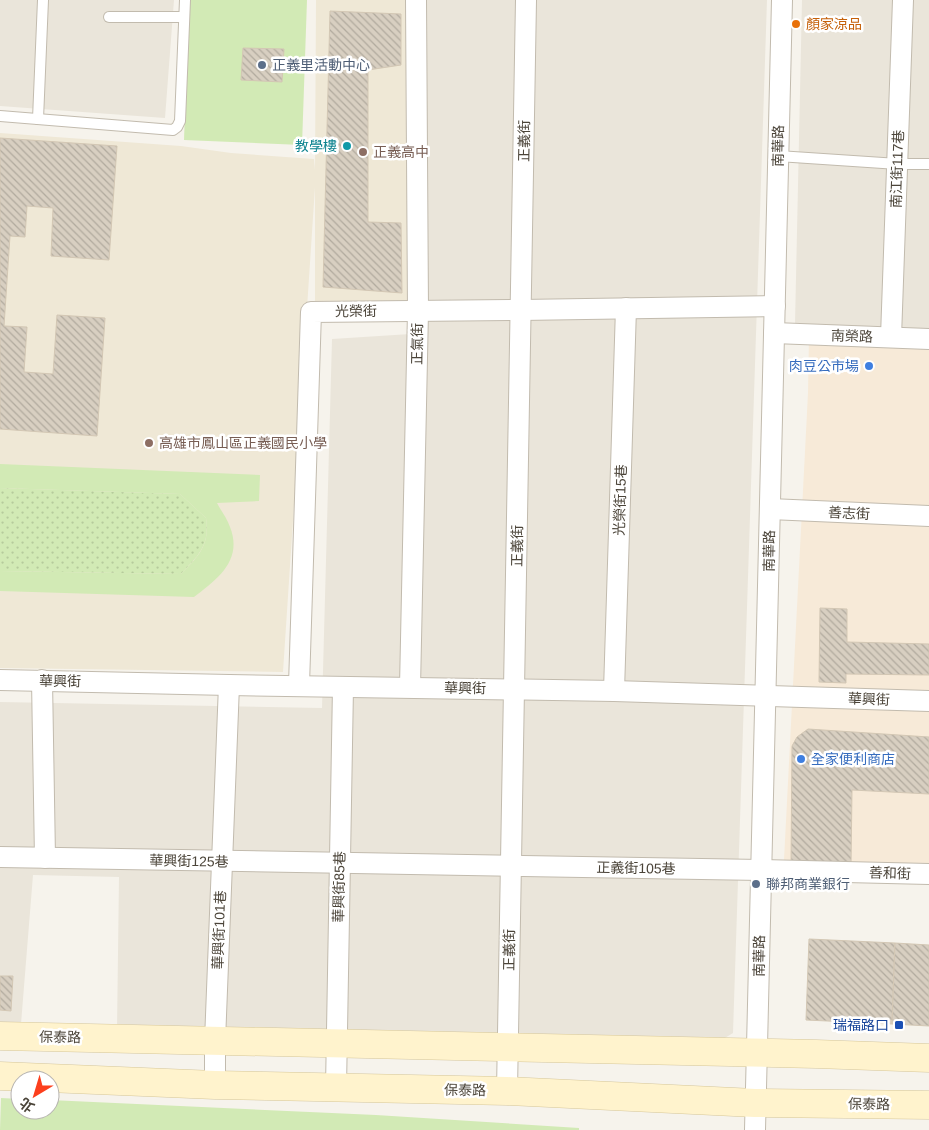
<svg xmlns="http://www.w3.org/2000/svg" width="929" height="1130" viewBox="0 0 929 1130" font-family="Arial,'Noto Sans TC',sans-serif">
<defs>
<pattern id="grass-dots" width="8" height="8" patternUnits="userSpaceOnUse" patternTransform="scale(1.25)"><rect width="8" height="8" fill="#d2eab5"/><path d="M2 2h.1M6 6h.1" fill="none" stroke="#b6ca9c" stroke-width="1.8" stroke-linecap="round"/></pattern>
<pattern id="building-back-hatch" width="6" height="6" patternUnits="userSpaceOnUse" patternTransform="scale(1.25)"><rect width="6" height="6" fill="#d8cfc1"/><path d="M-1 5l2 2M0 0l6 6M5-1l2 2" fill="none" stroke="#b1aa9e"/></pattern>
</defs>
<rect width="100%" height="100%" fill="#f6f3ec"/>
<!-- residential -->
<g fill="#eae5da">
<polygon points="0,0 174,0 165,118 0,106"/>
<polygon points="424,0 767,0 733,1033 715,1044 117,1029 119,877 33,875 21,1024 0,1023 0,702 322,708 332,339 426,333"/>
<polygon points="802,0 929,0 929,339 795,324"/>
</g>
<!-- commercial -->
<polygon fill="#f7ead8" points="809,336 929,339 929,864 784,860 808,393"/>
<!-- education -->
<polygon fill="#efe8d6" points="316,0 414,0 409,304 315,303 315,187 283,672 0,668 0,133 181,146 231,153 314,159 315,170"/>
<!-- grass -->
<path fill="url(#grass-dots)" d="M0,488L180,494L206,518C210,545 199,555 181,574L0,571Z"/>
<!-- park -->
<g fill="#d2eab5">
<polygon points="189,0 307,0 302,145 184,140"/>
<path d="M0,464L260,475L259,501L217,503C221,511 227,518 230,527C243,560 218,579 194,597L0,591V571L181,574C199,556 210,545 206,518L180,494L0,488Z"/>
<polygon points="1,1098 20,1099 20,1110 50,1110 50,1100 376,1115 579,1128 579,1130 0,1130"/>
</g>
<!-- building -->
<g fill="url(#building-back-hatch)" stroke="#d3c7b4">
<polygon points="330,11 401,14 401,65 368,70 368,222 401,223 402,293 323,287"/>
<polygon points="243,48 284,49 282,82 241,80"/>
<polygon points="0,138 117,146 109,260 51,256 53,208 27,206 25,237 10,236 4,326 27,327 24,372 53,374 57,315 105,318 97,436 0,429"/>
<polygon points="820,608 847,609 847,642 929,644 929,675 846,674 846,683 819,682"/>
<polygon points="808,729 929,737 929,794 852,790 851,865 791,863 792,746 797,737"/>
<polygon points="809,939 895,943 892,1024 806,1020"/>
<polygon points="895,943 929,945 929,1026 892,1024"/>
<polygon points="0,976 13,976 11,1011 0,1010"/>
</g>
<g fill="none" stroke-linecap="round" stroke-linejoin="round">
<!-- lane casing -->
<g stroke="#c2bbae" stroke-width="12">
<g id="lane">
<polyline points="109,17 184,17"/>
<polyline points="0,116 173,130 177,127 180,121 185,0"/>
<polyline points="38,119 43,0"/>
<polyline points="778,156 898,164 929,164"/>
</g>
</g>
<!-- street casing -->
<g stroke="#c2bbae" stroke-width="22">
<g id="street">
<polyline points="774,333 929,339"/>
<polyline points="891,337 903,0"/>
<polyline points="770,509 929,516"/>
<polyline points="0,680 229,685 614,691 929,701"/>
<polyline points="42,680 45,858"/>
<polyline points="299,685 311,312 521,310 775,306"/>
<polyline points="410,687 418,311 416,0"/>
<polyline points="614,691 626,308"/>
<polyline points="0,857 761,870 929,874"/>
<polyline points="215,1085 215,1041 229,685"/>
<polyline points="336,1088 343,687"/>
<polyline points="507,1091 526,0"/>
<polyline points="755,1130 782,0"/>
</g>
</g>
<!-- secondary casing -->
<g stroke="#d6c79b" stroke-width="29">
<g id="secondary">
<polyline points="0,1036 816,1054 929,1058"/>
<polyline points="0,1076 215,1085 507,1091 755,1103 929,1105"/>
</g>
</g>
<!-- lane -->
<use href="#lane" stroke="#fff" stroke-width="10"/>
<!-- street -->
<use href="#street" stroke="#fff" stroke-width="20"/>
<!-- secondary -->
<use href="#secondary" stroke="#fff3cd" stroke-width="28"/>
</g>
<!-- markers -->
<circle fill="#e8710a" stroke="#fff" stroke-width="2" cx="796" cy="24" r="5"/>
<g fill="#5c6f8a" stroke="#fff" stroke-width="2">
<circle cx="262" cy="65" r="5"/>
<circle cx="756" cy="884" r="5"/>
</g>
<circle fill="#0f9aa8" stroke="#fff" stroke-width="2" cx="347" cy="146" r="5"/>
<g fill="#8d6e63" stroke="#fff" stroke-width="2">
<circle cx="363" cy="152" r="5"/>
<circle cx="149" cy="443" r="5"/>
</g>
<g fill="#3f7fe0" stroke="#fff" stroke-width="2">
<circle cx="869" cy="366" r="5"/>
<circle cx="801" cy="759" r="5"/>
</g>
<rect fill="#1a4fb4" stroke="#fff" stroke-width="2" x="894" y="1020" width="10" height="10" rx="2.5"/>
<g text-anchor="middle" stroke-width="5" stroke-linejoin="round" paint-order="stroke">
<!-- food labels -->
<g font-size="14" fill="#c56008" stroke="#fff" text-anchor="start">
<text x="806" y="29">顏家涼品</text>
</g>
<!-- service labels -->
<g font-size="14" fill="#4e5e75" stroke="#fff" text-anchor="start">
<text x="272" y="70">正義里活動中心</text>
<text x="766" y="889">聯邦商業銀行</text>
</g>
<!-- street labels -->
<g font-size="14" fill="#4b4439" stroke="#fff">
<text transform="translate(524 141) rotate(-89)" y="5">正義街</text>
<text transform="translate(778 146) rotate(-89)" y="5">南華路</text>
<text transform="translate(897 169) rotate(-88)" y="5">南江街117巷</text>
<text transform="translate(356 311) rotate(-1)" y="5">光榮街</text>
<text transform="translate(852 336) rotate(2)" y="5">南榮路</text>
<text transform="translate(417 344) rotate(-89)" y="5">正氣街</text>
<text transform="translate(620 500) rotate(-88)" y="5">光榮街15巷</text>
<text transform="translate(849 513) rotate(3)" y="5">善志街</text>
<text transform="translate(517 546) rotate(-89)" y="5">正義街</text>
<text transform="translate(769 551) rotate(-89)" y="5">南華路</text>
<text transform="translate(60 681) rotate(1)" y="5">華興街</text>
<text transform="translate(465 688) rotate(1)" y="5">華興街</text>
<text transform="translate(869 699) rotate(2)" y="5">華興街</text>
<text transform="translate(189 861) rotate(1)" y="5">華興街125巷</text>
<text transform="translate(636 868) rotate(1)" y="5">正義街105巷</text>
<text transform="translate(890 873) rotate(2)" y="5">善和街</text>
<text transform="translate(339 887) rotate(-89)" y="5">華興街85巷</text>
<text transform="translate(219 930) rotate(-88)" y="5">華興街101巷</text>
<text transform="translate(509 950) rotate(-89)" y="5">正義街</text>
<text transform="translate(759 956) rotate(-89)" y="5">南華路</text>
<text transform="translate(60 1037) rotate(1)" y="5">保泰路</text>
<text transform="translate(465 1090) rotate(1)" y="5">保泰路</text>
<text transform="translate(869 1104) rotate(1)" y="5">保泰路</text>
</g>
<!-- culture labels -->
<g font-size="14" fill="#0d838f" stroke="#fff" text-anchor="end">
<text x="337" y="151">教學樓</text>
</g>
<!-- education labels -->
<g font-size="14" fill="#785e54" stroke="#fff" text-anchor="start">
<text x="373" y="157">正義高中</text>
<text x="159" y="448">高雄市鳳山區正義國民小學</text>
</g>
<!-- shop labels -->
<g font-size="14" fill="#366cbe" stroke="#fff" text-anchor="end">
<text x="859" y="371">肉豆公市場</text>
<text x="811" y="764" text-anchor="start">全家便利商店</text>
</g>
<!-- transit labels -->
<g font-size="14" fill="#164399" stroke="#fff" text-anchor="end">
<text x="889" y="1030">瑞福路口</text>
</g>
</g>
<!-- north arrow -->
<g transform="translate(35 1095) rotate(218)"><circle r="24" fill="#ffffff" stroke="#b7b4b0"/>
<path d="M0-4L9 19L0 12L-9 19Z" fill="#fc3f1d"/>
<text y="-8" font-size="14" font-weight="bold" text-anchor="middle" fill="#4b4439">北</text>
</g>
</svg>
